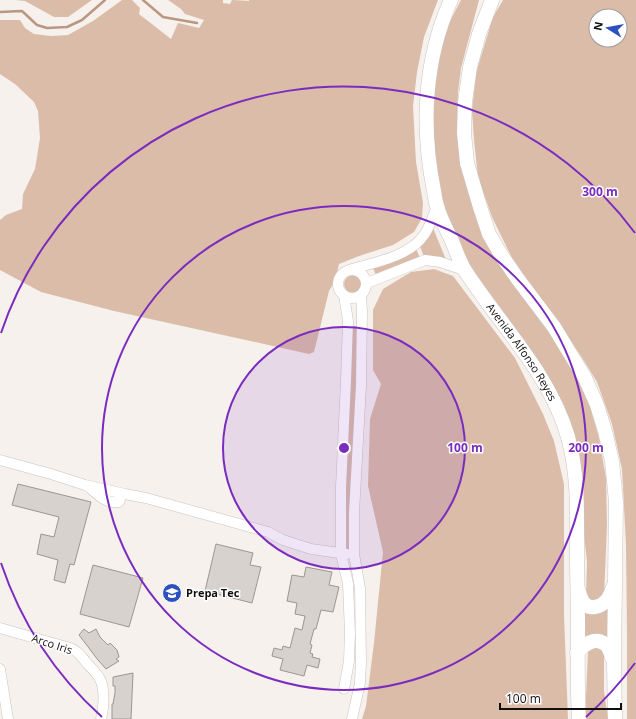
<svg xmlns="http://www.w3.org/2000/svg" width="636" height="719" viewBox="0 0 636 719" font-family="'Open Sans',sans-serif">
<rect width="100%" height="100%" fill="#f6f1ed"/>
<!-- green -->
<g fill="#dbbca9" fill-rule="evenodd">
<polygon points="16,0 92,0 68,17 54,17 25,1"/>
<polygon points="122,0 132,0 140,8 139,14 171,39 178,23 199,28 204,20 185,14 181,9 168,0 223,0 223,3 230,4 232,0 249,1 249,0 438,0 424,37 417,72 413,106 416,162 423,203 422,218 414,232 393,245 359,256 339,264 335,281 329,291 314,352 309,354 114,311 41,292 0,270 0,220 6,215 22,209 23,194 35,169 40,138 38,111 34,102 15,84 0,74 0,20 20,20 25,28 34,34 51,36 68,35 93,21"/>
<polygon points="461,0 479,0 461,68 458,92 457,125 461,161 484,235 498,263 559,346 574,371 589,403 599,438 606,478 607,526 604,596 594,603 586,596 587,562 574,445 476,277 456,238 445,208 439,184 435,159 432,111 438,61 447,27"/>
<path d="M503,0H636V719H627V632L626,545L622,469L612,424L597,382L581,356L512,258L492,217L478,177L474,140L472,111L476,73L493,17ZM596,16H620V40H596Z"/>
<polygon points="433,228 447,262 424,257 420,246"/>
<polygon points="416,249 420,258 401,264 376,275 373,268"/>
<polygon points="434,269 453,276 515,358 543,414 554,441 564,484 564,615 568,719 362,719 366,706 374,643 383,552 368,486 370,419 381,384 373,370 373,310 383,289 411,272"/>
<circle cx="353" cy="284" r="9"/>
<polygon points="354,326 357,327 358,341 350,549 345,549 344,530 352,329"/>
<polygon points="608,607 609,643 582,644 583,609"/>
<polygon points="593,645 603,651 604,656 604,691 608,719 585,719 588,651"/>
</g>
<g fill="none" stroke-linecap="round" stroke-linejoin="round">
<!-- stream -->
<g stroke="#ba9781" stroke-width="2.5">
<polyline points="143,0 163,17 197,23"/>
<polyline points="0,12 22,11 37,25 47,28 67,27 82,20 105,0"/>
</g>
</g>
<!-- building -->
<g fill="#d7d2ce" stroke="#9b9693">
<polygon points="18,484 91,502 74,565 70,564 65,583 54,580 58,560 37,554 41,534 54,537 59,517 12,505"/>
<polygon points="216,544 253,553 250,565 261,567 252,603 205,591"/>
<polygon points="93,565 143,578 129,627 80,614"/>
<polygon points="306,567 332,572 329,585 339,587 333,612 321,610 316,629 314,629 310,644 312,645 310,653 313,654 312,657 320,659 318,668 307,665 304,676 280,670 283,659 272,656 274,648 282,650 283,646 290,648 295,628 302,630 305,616 295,614 297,603 287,601 292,575 304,577"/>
<polygon points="84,629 89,633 96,629 100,637 108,645 110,643 117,650 119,657 116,659 119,661 106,669 98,660 79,635"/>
<polygon points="133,673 131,719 112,719 112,704 113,704 115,693 115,686 113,686 113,677"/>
</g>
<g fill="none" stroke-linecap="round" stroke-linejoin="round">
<!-- minor casing -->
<g stroke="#cac4c0" stroke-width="11">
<g id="minor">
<path d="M352,269C374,263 410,256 424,235C430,227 433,216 437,207"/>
<circle cx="352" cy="284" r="14"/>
<polyline points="367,283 425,260 440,262 464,270"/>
<polyline points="0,460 51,474 85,485 125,494 146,498 268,532 283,540 311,549 347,554"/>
<path d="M89,487C98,495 106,504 119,502L122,494"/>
<path d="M0,628L70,648C77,650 81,656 86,662C90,667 97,673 100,679C105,689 104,708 101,719"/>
<polyline points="0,669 8,719"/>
<polyline points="344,689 349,661 350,633 348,583 341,554 341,487 346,380 348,321 344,295"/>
<polyline points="352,719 360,683 361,661 360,588 354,554 354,513 361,386 362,312 361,295"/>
</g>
</g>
<!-- secondary casing -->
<g stroke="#cac4c0" stroke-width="15">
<g id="secondary">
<path id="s1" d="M451,0C424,60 421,127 434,191C435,196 435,201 437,206C440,218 447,230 452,241C456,251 460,263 466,272C501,326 550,374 568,437C579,476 577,518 577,559C577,580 578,602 578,623C578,655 577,687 579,719"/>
<polyline points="492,0 479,34 470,67 465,102 464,133 467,163 480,207 489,234 500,253 517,278 554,327 585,378 597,405 605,431 612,461 616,502 614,663 615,719"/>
<path d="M578,590C580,594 581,599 583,602C589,611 601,607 607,600C610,596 612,590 614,585"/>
<path d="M577,653C583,645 595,636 605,644C609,647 611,654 612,658"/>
</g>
</g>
<!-- minor -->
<use href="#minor" stroke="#fff" stroke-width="10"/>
<!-- secondary -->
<use href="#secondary" stroke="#fff" stroke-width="14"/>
</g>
<!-- distance rings -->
<circle cx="344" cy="448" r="121" fill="#7b2cbf" fill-opacity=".12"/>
<g fill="none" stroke="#7b2cbf" stroke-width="2">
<circle cx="344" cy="448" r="121"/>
<circle cx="344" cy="448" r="242"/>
<path d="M635 663A362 362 0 0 1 586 717M102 717A362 362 0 0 1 1 563M1 333A362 362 0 0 1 635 233"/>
</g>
<!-- icons -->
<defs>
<g id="school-disc" transform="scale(1)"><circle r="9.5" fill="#2d50c0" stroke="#fff"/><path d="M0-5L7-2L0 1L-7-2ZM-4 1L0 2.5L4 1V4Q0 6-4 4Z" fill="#fff"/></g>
</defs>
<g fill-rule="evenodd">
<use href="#school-disc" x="172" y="593"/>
</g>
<g text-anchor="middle" stroke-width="3" stroke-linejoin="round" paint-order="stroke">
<!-- street labels -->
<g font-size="11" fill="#110f0e" stroke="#fff">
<text dy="4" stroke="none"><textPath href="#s1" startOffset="380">Avenida Alfonso Reyes</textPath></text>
<text transform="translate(52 644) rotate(18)" y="4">Arco Iris</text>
</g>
<!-- poi labels -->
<g font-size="11" font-weight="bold" fill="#110f0e" stroke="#fff" text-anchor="start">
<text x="186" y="597">Prepa Tec</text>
</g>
</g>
<circle cx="344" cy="448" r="6" fill="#7b2cbf" stroke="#fff" stroke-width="2"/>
<g font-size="12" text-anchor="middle" font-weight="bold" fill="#7b2cbf" stroke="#fff" stroke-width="3" stroke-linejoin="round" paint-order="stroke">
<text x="600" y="196">300 m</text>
<text x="465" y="452">100 m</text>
<text x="586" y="452">200 m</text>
</g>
<!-- north arrow -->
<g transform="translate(608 28) rotate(281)"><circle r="19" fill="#ffffff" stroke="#a09f9f"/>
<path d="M0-3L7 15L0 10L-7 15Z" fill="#2d50c0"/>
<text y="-6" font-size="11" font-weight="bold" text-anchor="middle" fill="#110f0e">N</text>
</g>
<!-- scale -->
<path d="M500 703v6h121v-6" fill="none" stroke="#110f0e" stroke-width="2"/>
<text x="506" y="703" font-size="12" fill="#110f0e" stroke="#ffffff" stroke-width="3" paint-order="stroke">100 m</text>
</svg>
